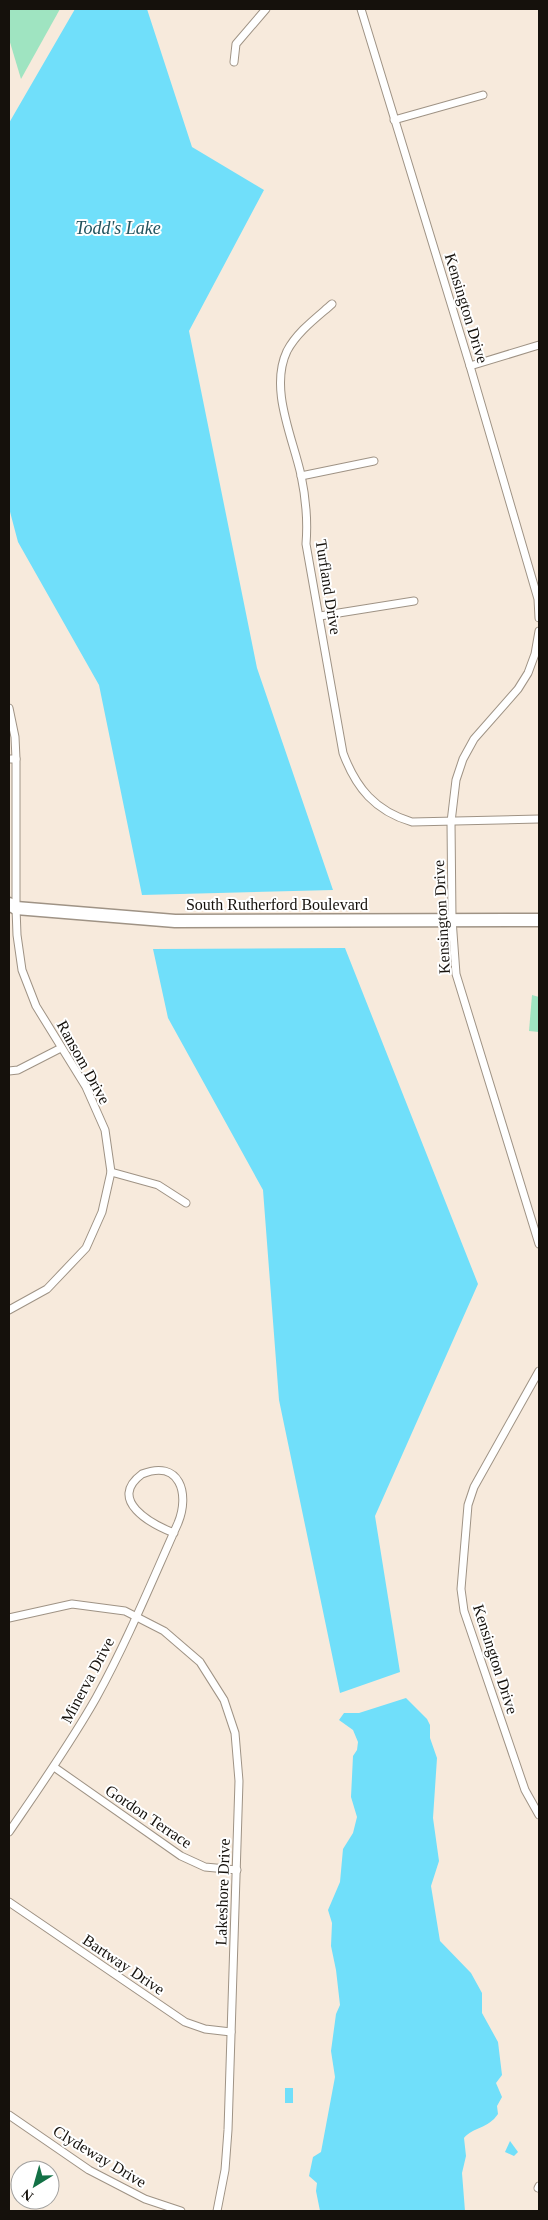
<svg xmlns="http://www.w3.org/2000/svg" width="548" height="2220" viewBox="0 0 548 2220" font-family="Georgia,serif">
<rect width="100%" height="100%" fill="#f7eadc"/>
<!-- green -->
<g fill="#9fe4c1">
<polygon points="9,9 60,9 21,79 9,39"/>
<polygon points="532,995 539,997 539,1032 529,1031"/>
</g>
<!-- water -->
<g fill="#70dffa">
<polygon points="75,9 147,9 192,147 264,190 189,331 257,668 333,890 142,895 99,685 18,542 9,508 9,123"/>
<polygon points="345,948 478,1284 375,1516 400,1672 340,1693 279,1400 263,1190 168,1018 153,949"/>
<path d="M406,1698L427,1719L430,1725V1738L437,1758L433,1818L439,1861L431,1886L440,1941L471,1973L482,1993V2013L498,2042L502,2075L496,2083L502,2097L497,2106L498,2114C488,2129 473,2127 464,2138L466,2156L462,2173L465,2211H320L316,2191L317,2183L309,2176L313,2157L321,2152L335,2077L331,2051L336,2014L340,2005L336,1970L331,1946L332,1923L328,1910L340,1882L343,1849L353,1833L357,1817L351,1797L353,1756L357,1750L358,1742L353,1730L339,1720L344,1713H359Z"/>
<rect x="285" y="2088" width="8" height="15"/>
<polygon points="510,2141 518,2152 514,2156 505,2152"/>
</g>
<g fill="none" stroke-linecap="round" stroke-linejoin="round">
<!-- street casing -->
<g stroke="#9f9385" stroke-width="9">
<g id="street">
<polyline points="361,9 470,366 538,599 539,618"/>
<polyline points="234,62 236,44 266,9"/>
<polyline points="394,120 483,95"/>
<path d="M332,304C316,318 297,332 287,351C269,389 293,438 301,475C306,499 308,520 306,544L343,753C356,788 375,811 412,822L539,819"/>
<polyline points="470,366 539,345"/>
<polyline points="301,476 374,461"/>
<polyline points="320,616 414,601"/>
<polyline points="539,631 535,654 528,673 518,689 474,739 463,759 456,780 451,822 452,919 456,974 539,1244"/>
<polyline points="9,708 15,737 16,759 9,759"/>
<polyline points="9,1071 18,1070 61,1048"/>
<polyline points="111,1172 158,1185 186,1203"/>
<polyline points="9,1310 47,1289 86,1248 102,1212 111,1172 105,1130 86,1087 36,1006 22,970 17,935 16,908 16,759"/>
<polyline points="539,1371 474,1487 468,1505 461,1589 464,1611 525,1790 539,1815"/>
<polyline points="9,1618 72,1604 125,1611 164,1631 200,1662 224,1700 235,1733 239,1781 228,2130 225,2170 217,2211"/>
<polyline points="54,1767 181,1856 205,1867 237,1870"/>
<path d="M9,1832C39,1788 70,1744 96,1698C127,1642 152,1581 178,1523C190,1494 180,1459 142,1474C107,1500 151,1524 174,1533"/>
<polyline points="9,1902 185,2022 205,2029 231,2032"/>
<polyline points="9,2115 89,2170 145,2199 181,2211"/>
<polyline points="538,2188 539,2186"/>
</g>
</g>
<!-- highway casing -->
<g stroke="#9f9385" stroke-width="15">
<polyline id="highway" points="9,904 16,908 175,921 539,920"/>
</g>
<!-- street -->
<use href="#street" stroke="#fff" stroke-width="7"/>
<!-- highway -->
<use href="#highway" stroke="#fff" stroke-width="12"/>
</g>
<g text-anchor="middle" stroke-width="4" stroke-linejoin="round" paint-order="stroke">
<!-- street labels -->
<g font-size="16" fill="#15110c" stroke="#fff">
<text transform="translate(467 308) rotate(73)" y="6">Kensington Drive</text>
<text transform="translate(329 587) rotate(81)" y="6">Turfland Drive</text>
<text x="277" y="910">South Rutherford Boulevard</text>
<text transform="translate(441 917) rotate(-93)" y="6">Kensington Drive</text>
<text transform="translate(84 1062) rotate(61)" y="6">Ransom Drive</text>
<text transform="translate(496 1659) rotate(72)" y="6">Kensington Drive</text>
<text transform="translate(87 1680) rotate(-62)" y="6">Minerva Drive</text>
<text transform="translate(149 1816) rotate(34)" y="6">Gordon Terrace</text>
<text transform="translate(222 1892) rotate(-88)" y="6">Lakeshore Drive</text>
<text transform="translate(124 1964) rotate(34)" y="6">Bartway Drive</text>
<text transform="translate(100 2156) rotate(31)" y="6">Clydeway Drive</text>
</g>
<!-- water labels -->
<g font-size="18" font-style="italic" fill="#23545f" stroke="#fff">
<text x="118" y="234">Todd's Lake</text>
</g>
</g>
<!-- border -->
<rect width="548" height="2220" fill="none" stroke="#15110c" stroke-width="20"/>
<!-- north arrow -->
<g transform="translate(35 2185) rotate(217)"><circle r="24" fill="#ffffff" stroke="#a1a09e"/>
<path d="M0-4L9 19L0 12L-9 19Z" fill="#137146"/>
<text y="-8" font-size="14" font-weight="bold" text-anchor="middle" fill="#15110c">N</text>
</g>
</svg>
